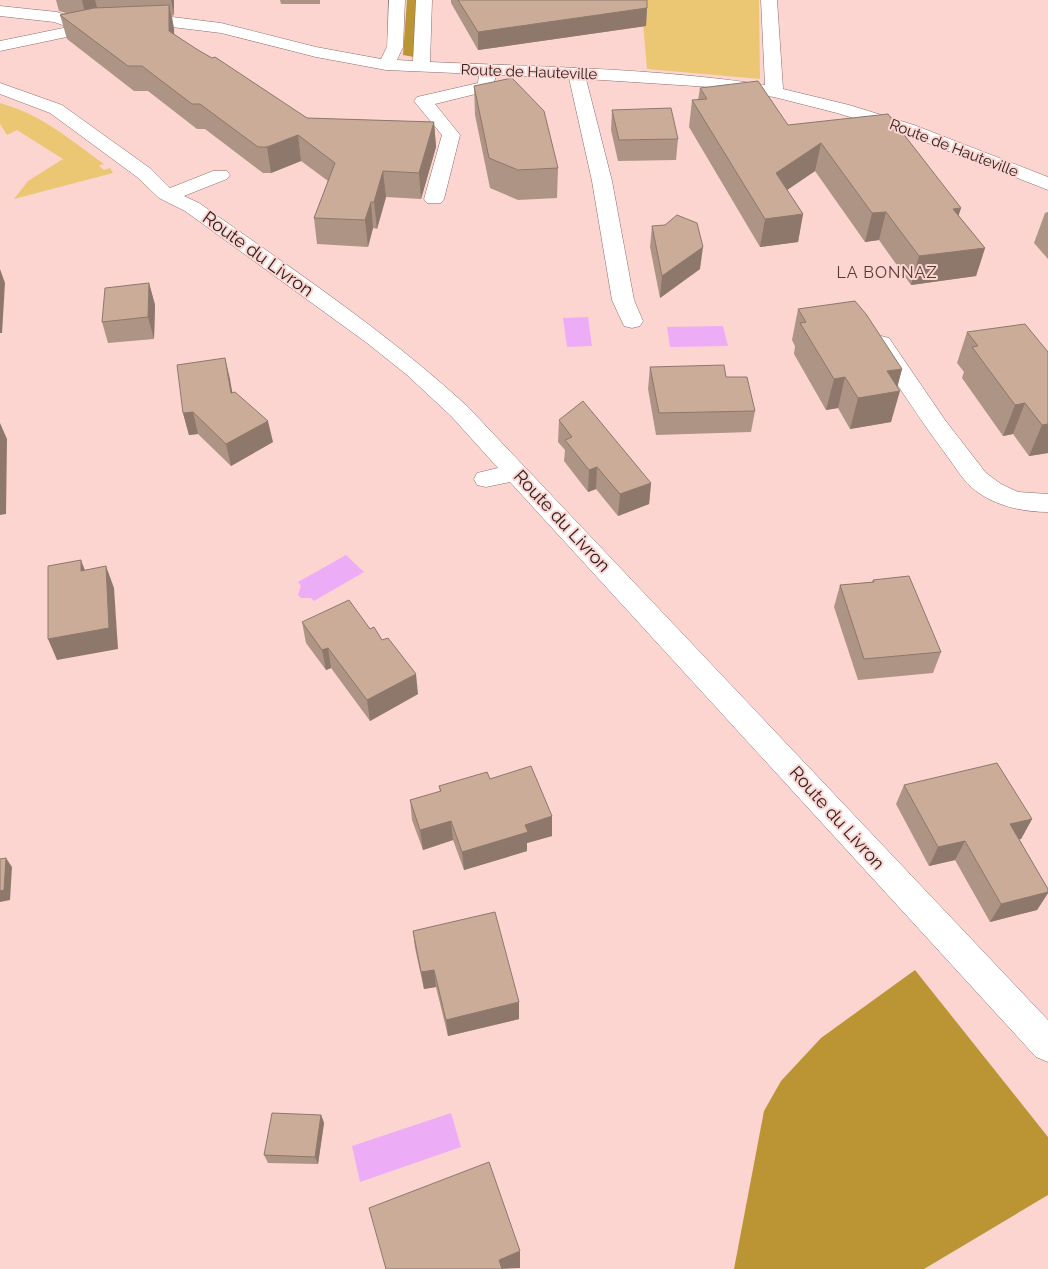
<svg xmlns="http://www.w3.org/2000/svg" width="1048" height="1269" viewBox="0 0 1048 1269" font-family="Raleway,sans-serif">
<rect width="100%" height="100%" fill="#fcd5d1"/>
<!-- green -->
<g fill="#ecc773">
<polygon points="641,0 759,0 760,79 647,69"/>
<path d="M0,103C43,115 69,139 104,164L99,166L104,170L110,168L113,173L14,199L28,181L63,159L17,130L7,135L0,124Z"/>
</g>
<!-- forest -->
<g fill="#bb9433">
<polygon points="407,0 418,0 414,57 403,55"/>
<polygon points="915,970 1048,1137 1048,1195 924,1269 734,1269 764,1111 781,1081 821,1038"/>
</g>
<!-- water -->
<g fill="#edadf6">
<polygon points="588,317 592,346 567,347 563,318"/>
<polygon points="723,326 728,346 670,347 667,327"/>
<polygon points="346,555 364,572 314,601 311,598 301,598 298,595 301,586 298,582"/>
<polygon points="451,1113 461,1147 360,1182 352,1146"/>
</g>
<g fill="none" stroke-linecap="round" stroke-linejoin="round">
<!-- minor casing -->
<g stroke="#8e6c69" stroke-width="1">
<g id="minor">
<path d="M389,0H405L403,47L397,60L413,61L416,0H432L430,62C542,67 654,68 765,85L761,0H777L783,89L849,105L914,125L1048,177V190L902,133L837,113L774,97L710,87L586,79L612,181L634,300L643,321L640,326L632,328L624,326L612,300L592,181L569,78L496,75L492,90L435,104L460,135L444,199L441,203H427L424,199L442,135L414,101L417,97L478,83L479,74L386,70L316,57L221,33L172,27L100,30L0,51V41L68,27L54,22L0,16V6L57,12L87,23L100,20L172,17L221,23L316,47L381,59L387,47Z"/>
<path d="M0,83L62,105L151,169L170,188L213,171H227L230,175L227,179L184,196L199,203C291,268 384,330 467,406L1048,1020V1062L1036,1057L510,482L486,487L477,485L474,479L477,473L498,468L451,416L407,375L367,343L185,211L159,198L137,177L50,113L0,94Z"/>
<path d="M881,336L889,338L945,420L986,473L1001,484L1018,492L1048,494V512C1023,512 996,506 976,491C964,482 956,468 947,456C920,420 895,381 870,343L873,338Z"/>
</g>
</g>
<!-- minor -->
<use href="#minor" fill="#fff" fill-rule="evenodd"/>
</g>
<!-- wall -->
<g fill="#ae9484">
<polygon points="56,0 174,0 174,15 172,16 174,29 174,35 198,50 307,118 434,122 436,147 421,199 386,197 377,229 373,228 368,247 317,244 314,218 328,181 301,161 271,173 263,173 205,129 197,129 148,91 134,91 67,39 60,15 66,13 59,11"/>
<polygon points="280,0 320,0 320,4 281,4"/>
<polygon points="451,0 647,0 646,26 478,50 451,3"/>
<polygon points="474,86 558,168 557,198 518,200 490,188 475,115"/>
<polygon points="700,88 788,125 961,208 958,215 985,248 976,276 911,285 879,240 865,242 815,171 787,190 803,214 798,242 760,247 689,127 692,100 698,100"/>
<polygon points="612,110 678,139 676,160 618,161 611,130"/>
<polygon points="1048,212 1048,259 1034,243 1045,213"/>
<polygon points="652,226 700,269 660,298 650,247"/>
<polygon points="149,283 155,305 154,339 108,343 102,322"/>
<polygon points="798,309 902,369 897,387 891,422 850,429 838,408 826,410 794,354 795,346 792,340"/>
<polygon points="967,332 1048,352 1048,453 1029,456 1013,434 1003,436 962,378 964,372 957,363"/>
<polygon points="225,358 232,392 273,442 231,466 198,434 189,435 183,413"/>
<polygon points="650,367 726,377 755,411 751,432 656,435 648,389"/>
<polygon points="559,420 651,483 649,504 618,516 596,489 588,492 564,461 565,450 558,442"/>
<polygon points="873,580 941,652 933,673 858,680 834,607 840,585 872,582"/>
<polygon points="302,622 370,629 382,640 418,694 370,721 331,668 326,670 306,643"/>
<polygon points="490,779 552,836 527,843 527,851 464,870 453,840 423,850 412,820 410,800 440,792 439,786"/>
<polygon points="904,785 1032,819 1021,839 1019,839 1048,889 1048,893 1037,910 990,922 955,860 929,866 896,804"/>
<polygon points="413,931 519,1019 448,1036 436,987 424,989 415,948"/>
<polygon points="321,1115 324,1123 318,1164 268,1163 264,1155"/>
</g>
<!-- shaded-wall -->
<g fill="#8d786b">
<polygon points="82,0 95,0 100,18 87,21"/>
<polygon points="171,0 174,0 174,15"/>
<polygon points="169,5 174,29 175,56 169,31"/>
<polygon points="647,8 646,26 478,50 478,32"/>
<polygon points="434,122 436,147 421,199 419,173"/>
<polygon points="298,135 301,161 271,173 267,147"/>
<polygon points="821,143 815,171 771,201 776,173"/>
<polygon points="383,171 386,197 377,229 374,202"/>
<polygon points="371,202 373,228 368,247 365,220"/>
<polygon points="961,208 952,236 953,209"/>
<polygon points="886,212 879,240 865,242 872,213"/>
<polygon points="803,214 798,242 760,247 765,219"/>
<polygon points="703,247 700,269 660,298 662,276"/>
<polygon points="985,248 976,276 911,285 919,256"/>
<polygon points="0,269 5,283 2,333 0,333"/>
<polygon points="149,283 155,305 154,339 148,317"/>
<polygon points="225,358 230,379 236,414 231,393"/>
<polygon points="902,369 896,392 900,391 891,422 850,429 858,398 887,371"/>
<polygon points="845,377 838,408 826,410 834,379"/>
<polygon points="1025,403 1013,434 1003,436 1015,405"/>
<polygon points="193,412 198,434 189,435 183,413"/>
<polygon points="268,421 273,442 231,466 226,444"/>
<polygon points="0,423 7,439 6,514 0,515"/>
<polygon points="1048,424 1048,453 1029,456 1042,425"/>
<polygon points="597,467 596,489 588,492 589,470"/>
<polygon points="651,483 649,504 618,516 620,494"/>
<polygon points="81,560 89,581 81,571"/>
<polygon points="106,566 114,588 118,649 57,660 48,639"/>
<polygon points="328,648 331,668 326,670 322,650"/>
<polygon points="416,674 418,694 370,721 367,700"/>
<polygon points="552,816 552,836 527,843 527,851 464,870 462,852 525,825"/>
<polygon points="1032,819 1021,839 999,844 1010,824"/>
<polygon points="451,821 453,840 423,850 420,830"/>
<polygon points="965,841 955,860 929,866 938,847"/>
<polygon points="6,858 12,867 10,900 0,902 0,891"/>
<polygon points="1048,892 1048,893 1037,910 990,922 1001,904"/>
<polygon points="434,970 436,987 424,989 421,972"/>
<polygon points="519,1002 519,1019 448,1036 446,1020"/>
<polygon points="321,1115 324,1123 318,1164 315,1157"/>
<polygon points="520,1251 520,1268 499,1269 499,1260"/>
</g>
<!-- building -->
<g fill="#caac99" stroke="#8d786b">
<polygon points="458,0 647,0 647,8 478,32"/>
<polygon points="169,5 169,31 198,50 212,58 215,57 307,118 434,122 419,173 383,171 374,202 371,202 365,220 314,218 335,163 298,135 267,147 258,147 200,104 192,104 142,66 128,66 60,15 94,8"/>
<polygon points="512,78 544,111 558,168 518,170 489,158 474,86"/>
<polygon points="758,81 788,125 888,114 961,208 953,209 985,248 919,256 886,212 872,213 821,143 776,173 803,214 765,219 692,100 707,99 700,88"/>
<polygon points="671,108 678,139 619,140 612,110"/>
<polygon points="677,215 697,223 703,247 662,276 652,226 665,225"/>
<polygon points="149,283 148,317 102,322 105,288"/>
<polygon points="855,301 866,314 902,369 887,371 900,391 858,398 845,377 834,379 800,323 806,322 798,309"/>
<polygon points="1025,324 1048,352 1048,424 1042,425 1025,403 1015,405 972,347 978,346 967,332"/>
<polygon points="225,358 231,393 235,392 268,421 226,444 193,412 183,413 177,365"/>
<polygon points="724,365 726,377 747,377 755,411 659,413 650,367"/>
<polygon points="583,401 651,483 620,494 597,467 589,470 565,440 572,437 559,420"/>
<polygon points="81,560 81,571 106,566 109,628 48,639 48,566"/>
<polygon points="909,576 941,652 864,659 840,585 874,582 873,580"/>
<polygon points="349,600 370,629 374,627 382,640 388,638 416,674 367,700 328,648 322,650 302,622"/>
<polygon points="997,763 1032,819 1010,824 1048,889 1048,892 1001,904 965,841 938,847 904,785"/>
<polygon points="531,766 552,816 525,825 528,832 462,852 451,821 420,830 410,800 441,791 439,786 487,772 490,779"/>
<polygon points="6,858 4,890 0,891 0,859"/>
<polygon points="495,912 519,1002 446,1020 434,970 421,972 413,931"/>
<polygon points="272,1113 321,1115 315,1157 264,1155"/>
<polygon points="489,1162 520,1251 499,1260 502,1269 386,1269 369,1208"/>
</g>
<g text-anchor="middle" stroke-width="4" stroke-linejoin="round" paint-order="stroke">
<!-- far-street labels -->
<g font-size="15" fill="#2e201f" stroke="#fcd5d1">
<text transform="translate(529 72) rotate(2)" y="5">Route de Hauteville</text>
<text transform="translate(954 148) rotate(21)" y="5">Route de Hauteville</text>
</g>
<!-- far-neighbourhood labels -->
<g font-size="16" letter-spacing="1" fill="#573937" stroke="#fcd5d1">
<text x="887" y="278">LA BONNAZ</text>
</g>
<!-- street labels -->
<g font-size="18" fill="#2e201f" stroke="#fcd5d1">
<text transform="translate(258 254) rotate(36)" y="6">Route du Livron</text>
<text transform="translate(562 521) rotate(47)" y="6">Route du Livron</text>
<text transform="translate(837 818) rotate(48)" y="6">Route du Livron</text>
</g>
</g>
</svg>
